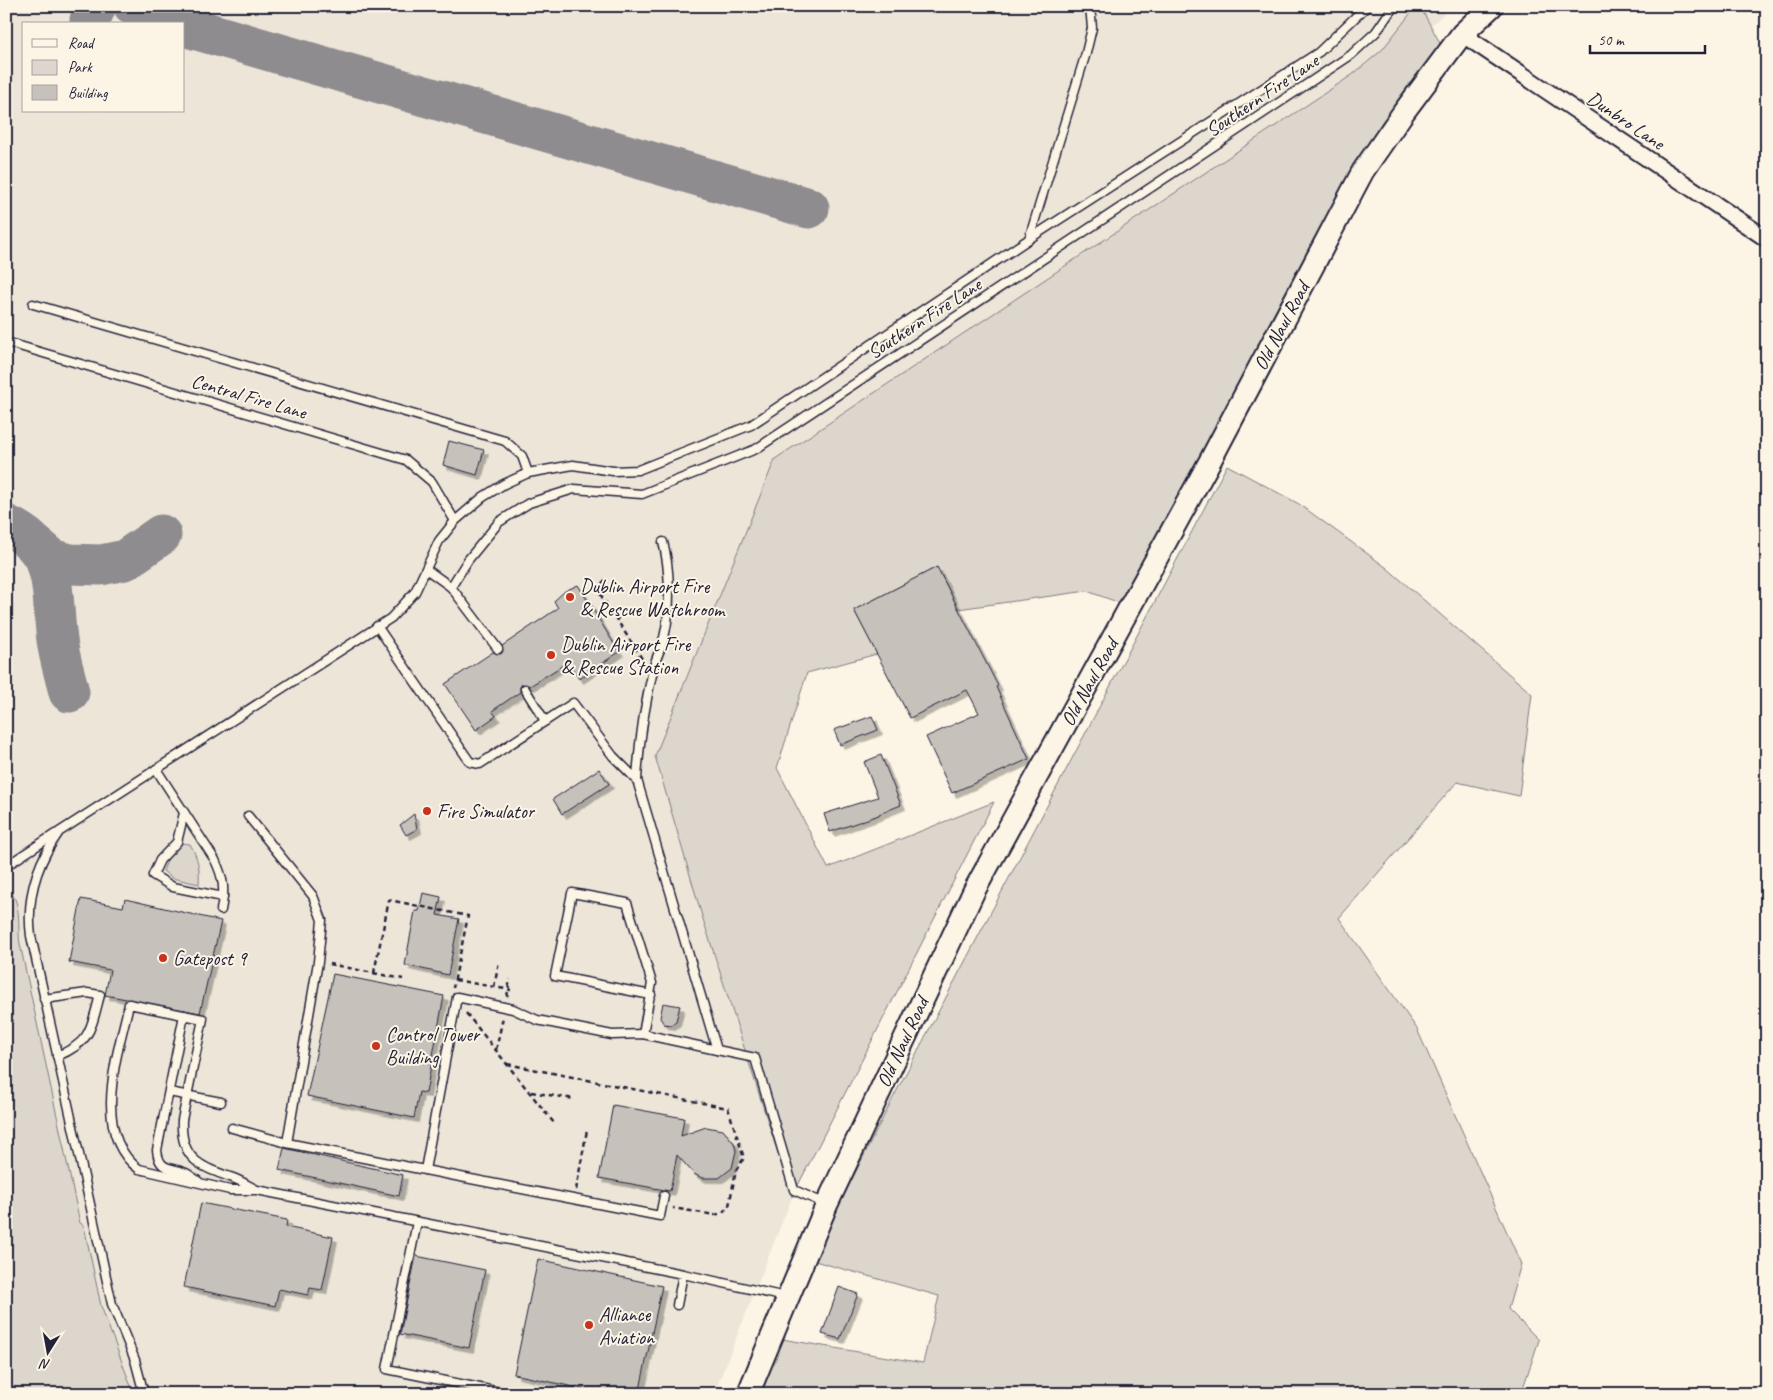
<svg xmlns="http://www.w3.org/2000/svg" width="1773" height="1400" viewBox="0 0 1773 1400" font-family="Caveat,sans-serif">
<defs>
<filter id="shadow"><feDropShadow dx="4.5" dy="4.5" stdDeviation="0" flood-color="#0004"/></filter>
</defs>
<rect width="100%" height="100%" fill="#fcf5e5"/>
<filter id="ink" filterUnits="userSpaceOnUse"><feTurbulence type="fractalNoise" baseFrequency=".02" numOctaves="2"/><feDisplacementMap in="SourceGraphic" scale="10" xChannelSelector="R" yChannelSelector="G"/><feConvolveMatrix kernelMatrix="1 2 1 2 8 2 1 2 1" color-interpolation-filters="sRGB"/></filter>
<g filter="url(#ink)">
<!-- built -->
<path fill="#ece5d8" fill-rule="evenodd" d="M6,6H1452L655,756L702,916L792,1197L714,1394H6ZM24,24H184V111H24Z"/>
<!-- green -->
<g fill="#dcd6cc" stroke="#7f7c84">
<polygon points="1414,9 1423,12 1439,41 1441,50 1382,122 1120,603 1087,591 958,609 937,567 854,610 877,654 807,673 777,768 828,868 994,802 792,1197 702,916 655,756 775,459 1352,75 1382,50"/>
<polygon points="1227,465 1299,504 1387,568 1532,694 1519,796 1457,782 1339,918 1417,1029 1521,1264 1508,1309 1539,1340 1521,1394 759,1394 782,1339 923,1363 939,1296 811,1260 895,1094"/>
<path d="M181,843L190,844C198,858 200,868 199,884L172,878L163,871L168,858Z"/>
<path d="M6,889C23,898 17,927 20,944L80,1223L84,1226L101,1306L132,1389L104,1394H6Z"/>
</g>
<g fill="none" stroke-linecap="round" stroke-linejoin="round">
<!-- taxiway -->
<g stroke="#8f8c90" stroke-width="41">
<polyline points="134,6 159,19 176,24"/>
<polyline points="90,20 96,6"/>
<polyline points="184,26 809,208"/>
<path d="M6,525C61,550 50,590 57,640C59,657 65,675 69,692"/>
<polyline points="38,547 52,559 70,564 101,565 125,560 161,535"/>
</g>
</g>
<!-- building -->
<g fill="#c6c1bb" stroke="#22223b" filter="url(#shadow)">
<polygon points="449,441 484,450 477,475 443,465"/>
<polygon points="937,567 998,686 996,687 1029,759 952,793 926,737 979,713 967,690 910,718 854,610"/>
<polygon points="578,585 619,652 579,679 568,662 530,686 522,684 520,687 520,692 492,711 496,716 476,730 445,684 493,652 501,654 503,651 502,646 558,608 554,601 565,591"/>
<polygon points="872,716 878,730 840,745 834,730"/>
<polygon points="881,755 901,805 879,814 879,815 830,832 824,814 878,797 864,762"/>
<polygon points="599,769 609,784 562,814 553,799"/>
<polygon points="414,814 417,829 406,835 400,825"/>
<polygon points="423,893 441,897 437,915 459,919 448,975 405,965 415,911 419,911"/>
<polygon points="81,899 123,907 125,899 221,921 200,1013 105,995 110,970 69,962"/>
<polygon points="333,974 444,996 426,1093 419,1092 414,1118 307,1096"/>
<polygon points="663,1003 680,1006 676,1021 671,1025 664,1024 660,1018"/>
<polygon points="613,1105 684,1118 681,1136 706,1127 723,1130 734,1143 736,1151 732,1168 719,1178 702,1178 694,1174 677,1155 670,1191 599,1178"/>
<polygon points="284,1148 403,1175 399,1196 279,1170"/>
<polygon points="201,1203 287,1220 286,1227 333,1237 322,1290 310,1288 308,1295 279,1289 275,1306 184,1287"/>
<polygon points="416,1256 485,1270 469,1348 400,1334"/>
<polygon points="538,1259 662,1286 639,1394 606,1394 514,1374"/>
<polygon points="839,1287 858,1294 840,1339 822,1334"/>
</g>
<g fill="none" stroke-linecap="round" stroke-linejoin="round">
<!-- service casing -->
<g stroke="#22223b" stroke-width="11">
<g id="service">
<polyline points="1029,239 1319,52 1367,6"/>
<polyline points="33,304 505,441 522,456 528,473"/>
<polyline points="6,342 406,460 432,482 455,521"/>
<polyline points="426,569 451,587 498,649"/>
<polyline points="451,587 468,560 499,522 529,503 574,489 642,494 756,449 1351,55 1376,32 1394,6"/>
<path d="M377,626L470,762L480,764L573,703L613,756L637,780C639,742 645,703 654,666C657,655 663,645 665,633C671,607 670,568 663,542"/>
<polyline points="525,689 545,721"/>
<path d="M156,769L215,860C224,879 225,890 221,910"/>
<polyline points="637,780 717,1050 755,1058 794,1190 826,1204"/>
<polyline points="184,813 177,842 160,860 153,875 173,887 223,897"/>
<polyline points="248,816 313,896 322,920 318,962 287,1143"/>
<polyline points="6,866 55,834"/>
<path d="M44,999L87,993L100,995C91,1028 91,1043 57,1056"/>
<path d="M184,1015L157,1150C159,1173 173,1166 188,1174C191,1176 195,1179 198,1181"/>
<polyline points="643,1034 652,983 627,903 572,893 555,976 651,995"/>
<polyline points="169,1092 221,1102"/>
<polyline points="232,1128 287,1143 660,1216 664,1196"/>
<polyline points="425,1170 457,997 513,1009 537,1020 612,1035 643,1034 717,1050"/>
<path d="M257,1190C249,1186 241,1181 233,1178C201,1167 180,1160 182,1120L203,1019L129,1004C118,1053 90,1133 139,1169L230,1190H257L683,1274L677,1305"/>
<polyline points="417,1222 387,1369 509,1394"/>
<polyline points="683,1274 786,1297"/>
<path d="M144,1394L135,1360L112,1304L31,936C26,898 37,863 59,832L391,618L415,592L439,541L455,521L483,497L504,484L528,473L573,465L613,471L638,470L751,425L1029,239L1086,53L1092,28L1090,6"/>
</g>
</g>
<!-- minor casing -->
<g stroke="#22223b" stroke-width="19">
<polyline id="minor" points="1462,34 1767,239"/>
</g>
<!-- secondary casing -->
<g stroke="#22223b" stroke-width="25">
<polyline id="secondary" points="748,1394 827,1204 974,891 1210,461 1363,171 1403,113 1462,34 1492,6"/>
</g>
<!-- path -->
<g stroke="#22223b" stroke-width="2.5" stroke-dasharray="5 4" stroke-linecap="butt">
<polyline points="605,580 597,589 644,662"/>
<polyline points="616,619 626,612"/>
<polyline points="329,964 403,979"/>
<polyline points="374,973 389,900 468,916 453,988"/>
<polyline points="455,980 511,990"/>
<polyline points="494,987 499,962"/>
<polyline points="507,997 510,979"/>
<polyline points="466,1013 554,1123"/>
<polyline points="496,1050 503,1017"/>
<polyline points="507,1064 728,1108 744,1158 736,1170 729,1206 722,1213 715,1215 673,1208"/>
<polyline points="531,1092 574,1099"/>
<polyline points="576,1190 587,1130"/>
</g>
<!-- service -->
<use href="#service" stroke="#fcf5e5" stroke-width="8"/>
<!-- minor -->
<use href="#minor" stroke="#fcf5e5" stroke-width="15"/>
<!-- secondary -->
<use href="#secondary" stroke="#fcf5e5" stroke-width="21"/>
</g>
</g>
<!-- markers -->
<g fill="#c8321e" stroke="#fcf5e5" stroke-width="2">
<circle cx="570" cy="597" r="5"/>
<circle cx="551" cy="655" r="5"/>
<circle cx="427" cy="811" r="5"/>
<circle cx="163" cy="958" r="5"/>
<circle cx="376" cy="1046" r="5"/>
<circle cx="589" cy="1325" r="5"/>
</g>
<g text-anchor="middle" stroke-width="4" stroke-linejoin="round" paint-order="stroke">
<!-- street labels -->
<g font-size="20" fill="#22223b" stroke="#fcf5e5">
<text transform="translate(1262 95) rotate(-34)" y="7">Southern Fire Lane</text>
<text transform="translate(1626 120) rotate(34)" y="7">Dunbro Lane</text>
<text transform="translate(924 318) rotate(-33)" y="7">Southern Fire Lane</text>
<text transform="translate(1281 326) rotate(-62)" y="7">Old Naul Road</text>
<text transform="translate(249 396) rotate(16)" y="7">Central Fire Lane</text>
<text transform="translate(1089 682) rotate(-61)" y="7">Old Naul Road</text>
<text transform="translate(902 1042) rotate(-65)" y="7">Old Naul Road</text>
</g>
<!-- poi labels -->
<g font-size="20" fill="#22223b" stroke="#fcf5e5" text-anchor="start">
<text x="580" y="593">Dublin Airport Fire<tspan x="580" dy="23">&amp; Rescue Watchroom</tspan></text>
<text x="561" y="651">Dublin Airport Fire<tspan x="561" dy="23">&amp; Rescue Station</tspan></text>
<text x="437" y="818">Fire Simulator</text>
<text x="173" y="965">Gatepost 9</text>
<text x="386" y="1041">Control Tower<tspan x="386" dy="23">Building</tspan></text>
<text x="599" y="1321">Alliance<tspan x="599" dy="23">Aviation</tspan></text>
</g>
</g>
<!-- margin -->
<rect width="1773" height="1400" fill="none" stroke="#fcf5e5" stroke-width="25"/>
<rect x="12" y="12" width="1748" height="1375" fill="none" stroke="#22223b" stroke-width="2" filter="url(#ink)"/>
<!-- legend -->
<rect x="22" y="22" width="162" height="90" fill="#fcf5e5" stroke="#a5a1a1"/>
<rect x="32" y="39" width="25" height="8" fill="#fcf5e5" stroke="#a5a1a1"/>
<text x="68" y="48" font-size="15" fill="#22223b">Road</text>
<rect x="32" y="60" width="25" height="15" fill="#dcd6cc" stroke="#a5a1a1"/>
<text x="68" y="72" font-size="15" fill="#22223b">Park</text>
<rect x="32" y="85" width="25" height="15" fill="#c6c1bb" stroke="#a5a1a1"/>
<text x="68" y="98" font-size="15" fill="#22223b">Building</text>
<!-- north arrow -->
<g transform="translate(48 1352) rotate(191)" stroke="#fcf5e5" stroke-width="4" paint-order="stroke">
<path d="M0-4L9 19L0 12L-9 19Z" fill="#22223b"/>
<text y="-8" font-size="14" font-weight="bold" text-anchor="middle" fill="#22223b">N</text>
</g>
<!-- scale -->
<path d="M1590 45v8h115v-8" fill="none" stroke="#22223b" stroke-width="2.5"/>
<text x="1598" y="45" font-size="15" fill="#22223b" stroke="#fcf5e5" stroke-width="4" paint-order="stroke">50 m</text>
</svg>
